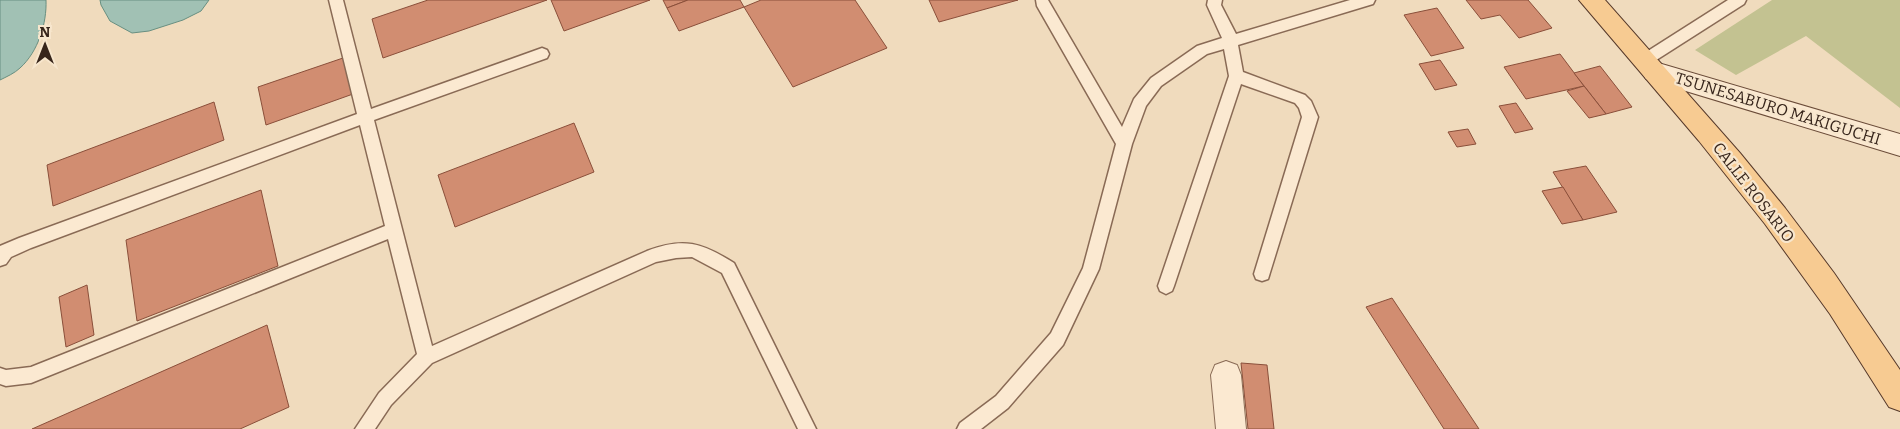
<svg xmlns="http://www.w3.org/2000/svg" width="1900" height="429" viewBox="0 0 1900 429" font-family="Bitter,serif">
<rect width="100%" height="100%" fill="#f0dbbd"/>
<!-- cemetery -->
<polygon fill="#c3c291" points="1772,0 1900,0 1900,108 1806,36 1736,75 1695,50"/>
<!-- water -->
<g fill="#a1c1b4" stroke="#688f81">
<path d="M0,0H46C47,23 38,52 20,68C15,73 6,77 0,80Z"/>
<polygon points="100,0 209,0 201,11 183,20 149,31 132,33 110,21 101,5"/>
</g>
<!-- building -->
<g fill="#d18d71" stroke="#8a4f3a">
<polygon points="428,0 547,0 383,58 372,19"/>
<polygon points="551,0 650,0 564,31"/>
<polygon points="663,0 688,0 667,8"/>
<polygon points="688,0 740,0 744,7 679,31 667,8"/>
<polygon points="761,0 855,0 887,48 793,87 744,7"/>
<polygon points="929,0 1018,0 939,22"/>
<polygon points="1466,0 1528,0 1552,28 1519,38 1500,15 1481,19"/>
<polygon points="1437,8 1464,48 1431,56 1404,15"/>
<polygon points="1560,54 1584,86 1526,99 1504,67"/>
<polygon points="343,58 353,94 266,125 258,87"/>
<polygon points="1440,60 1457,85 1435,90 1419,64"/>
<polygon points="1600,66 1632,107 1606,114 1574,73"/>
<polygon points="1584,86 1606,114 1589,118 1567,91"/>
<polygon points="214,102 224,140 53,206 47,165"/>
<polygon points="1516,103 1533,129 1515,133 1499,106"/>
<polygon points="574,123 594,172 455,227 438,175"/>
<polygon points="1468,129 1476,144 1457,147 1448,132"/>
<polygon points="1586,166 1617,212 1583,220 1553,172"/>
<polygon points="1563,187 1583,220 1562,224 1542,191"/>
<polygon points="261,190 278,266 137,321 126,240"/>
<polygon points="87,285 94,335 66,347 59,297"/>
<polygon points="1392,298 1479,429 1444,429 1366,307"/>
<polygon points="267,325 289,407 240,429 32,429"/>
<polygon points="1241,363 1267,365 1274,429 1248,429"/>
</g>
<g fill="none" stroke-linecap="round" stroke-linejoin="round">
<!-- lane casing -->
<g stroke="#896a55" stroke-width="3">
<g id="lane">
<path d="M329,0H343L371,109L542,48L547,50L549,54L547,58L374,120L432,346L647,251C684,237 702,243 734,263L816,429H798L722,273L692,257L676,258L656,262L432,363L391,405L375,429H355L379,393L417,354L388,239L31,383L6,386L0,384V368L6,370L31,367L385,226L360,125L31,248L11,257L6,264L0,266V246L19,238L357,114Z"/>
<polygon points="1036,0 1048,0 1122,127 1134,99 1151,78 1197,46 1222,38 1207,5 1208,0 1222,0 1221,5 1236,34 1350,0 1375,0 1373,4 1238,45 1243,72 1305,95 1311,101 1318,117 1268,279 1262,281 1256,279 1254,274 1302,117 1299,108 1295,103 1241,84 1174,286 1172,291 1166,294 1160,291 1158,286 1229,76 1224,49 1207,54 1161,86 1146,106 1132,144 1099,269 1063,345 1008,408 981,429 957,429 960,423 996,396 1051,333 1083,268 1116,144 1037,6"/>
<polygon points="1728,0 1746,0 1744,4 1650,64 1645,66 1640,64 1638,60 1640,56"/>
</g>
</g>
<!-- street casing -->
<g stroke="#896a55" stroke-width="2">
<polygon id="street" points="1226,361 1237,365 1241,375 1246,429 1216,429 1211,375 1215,365"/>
</g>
<!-- secondary casing -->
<g stroke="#6b4c39" stroke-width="2">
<polygon id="secondary" points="1655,62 1900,134 1900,156 1646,79 1642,72 1646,65"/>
</g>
<!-- primary casing -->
<g stroke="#56392a" stroke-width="2">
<polygon id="primary" points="1579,0 1605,0 1740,153 1785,208 1834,273 1900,370 1900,411 1889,407 1830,314 1765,224 1699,141"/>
</g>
<!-- lane -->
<use href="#lane" fill="#fbe9d1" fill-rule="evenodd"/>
<!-- street -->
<use href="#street" fill="#fbe9d1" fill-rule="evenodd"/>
<!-- secondary -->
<use href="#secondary" fill="#fbe9d1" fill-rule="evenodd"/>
<!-- primary -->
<use href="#primary" fill="#f7cb92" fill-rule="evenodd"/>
</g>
<g text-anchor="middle" stroke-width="4.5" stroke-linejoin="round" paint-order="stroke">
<!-- street labels -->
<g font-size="16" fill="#37251b" stroke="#f7e6cd">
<text transform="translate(1778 108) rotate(17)" y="6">TSUNESABURO MAKIGUCHI</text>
<text transform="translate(1754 192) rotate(52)" y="6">CALLE ROSARIO</text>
</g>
</g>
<!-- north arrow -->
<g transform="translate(45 45)" stroke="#f7e6cd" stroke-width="4" paint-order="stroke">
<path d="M0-4L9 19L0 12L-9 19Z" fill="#37251b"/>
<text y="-8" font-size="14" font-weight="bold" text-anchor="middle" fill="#37251b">N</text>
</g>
</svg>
